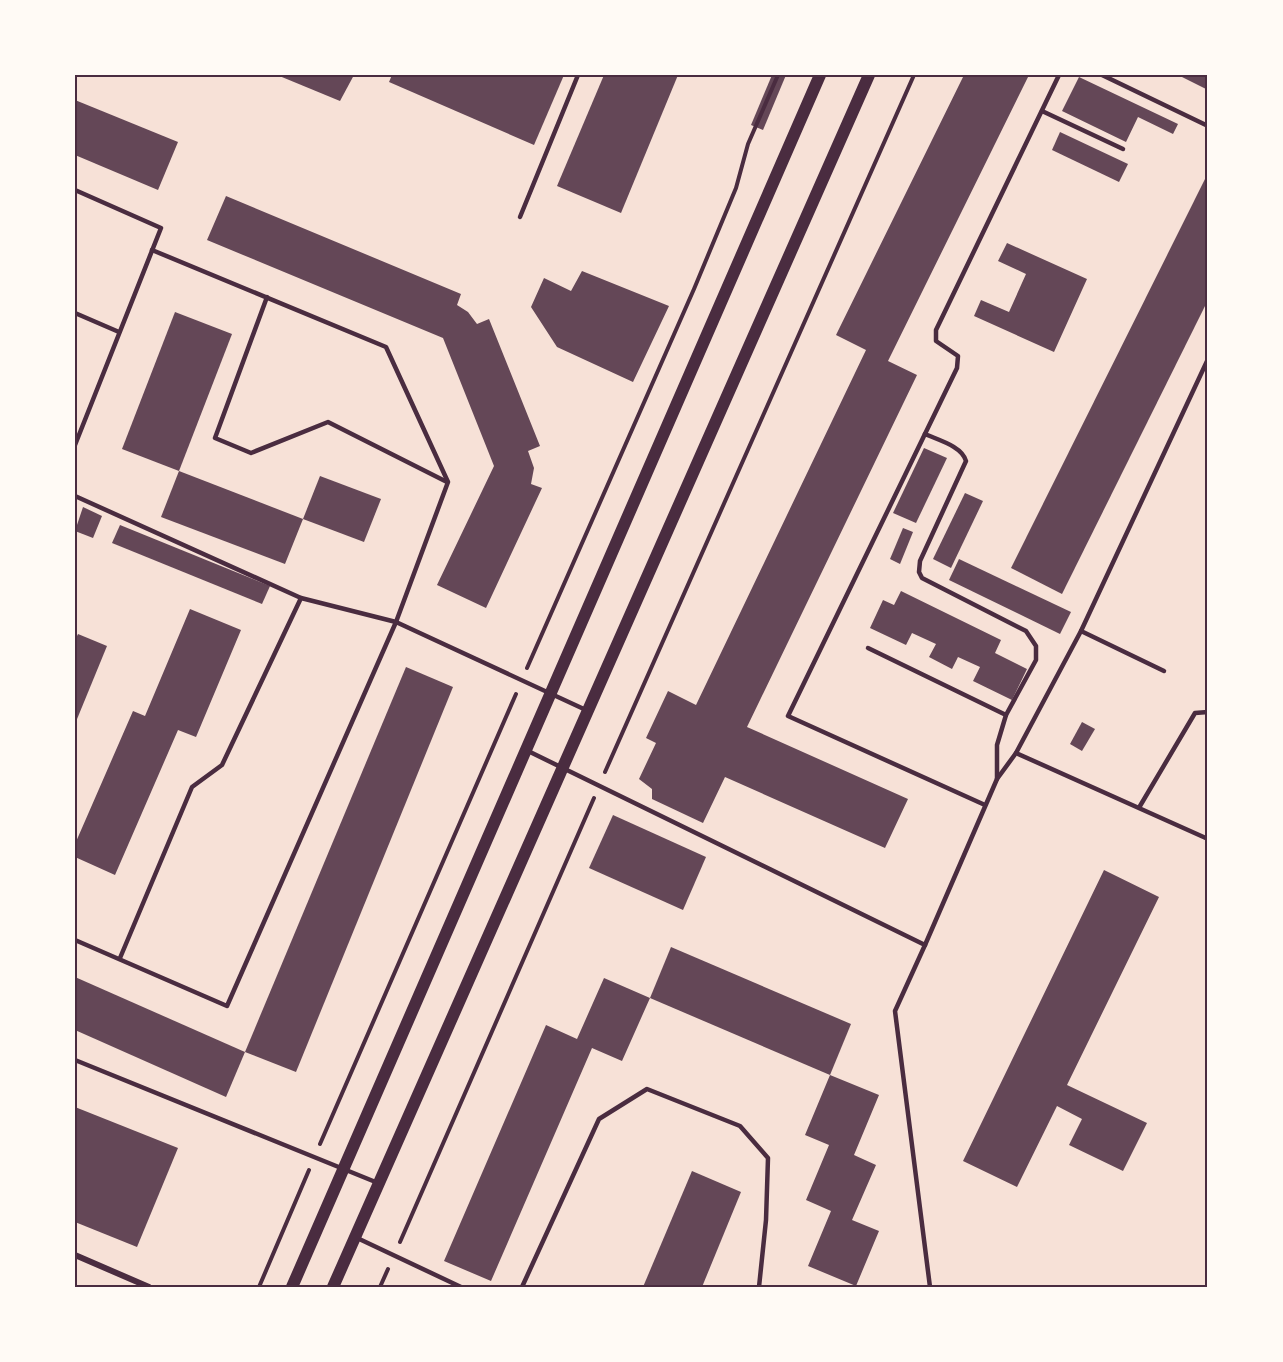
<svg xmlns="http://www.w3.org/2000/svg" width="1283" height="1362" viewBox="0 0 1283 1362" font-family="'Fira Sans',sans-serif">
<rect width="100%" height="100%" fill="#f7e1d7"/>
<!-- building -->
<g fill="#644757">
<polygon points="277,75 354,75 340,101"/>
<polygon points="392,75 564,75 534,145 389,82"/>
<polygon points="604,75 678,75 621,213 557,186"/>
<polygon points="772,75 786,75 763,130 751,125"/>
<polygon points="964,75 1029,75 888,361 917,375 747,727 908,799 885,848 725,777 703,823 652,799 652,789 639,779 656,743 646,738 668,691 696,705 866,350 836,335"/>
<polygon points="1178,75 1208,75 1208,90"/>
<polygon points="1079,77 1178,124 1173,134 1138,117 1126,142 1062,111"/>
<polygon points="75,100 178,142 158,190 75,155"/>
<polygon points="1060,132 1128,164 1119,182 1052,150"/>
<polygon points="1208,173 1208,300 1062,594 1011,568"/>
<polygon points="226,196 461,294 457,305 468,312 477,324 489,319 540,446 528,451 534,468 531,484 542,488 486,608 437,585 494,466 443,338 207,240"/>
<polygon points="1007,243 1087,279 1054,352 974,316 981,300 1009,312 1026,274 998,261"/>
<polygon points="582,271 669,306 633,382 557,347 531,307 544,278 571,291"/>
<polygon points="175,312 232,334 179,471 122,449"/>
<polygon points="924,448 947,458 916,523 893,513"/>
<polygon points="179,471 303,519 285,564 161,517"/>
<polygon points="320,476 381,499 364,542 303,519"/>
<polygon points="965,493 983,501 951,568 933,559"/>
<polygon points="83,507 102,516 93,538 75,531"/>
<polygon points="120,525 270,586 262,604 112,543"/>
<polygon points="903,528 913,532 900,564 890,559"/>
<polygon points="959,559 1071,612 1060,634 949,580"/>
<polygon points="901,591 1001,640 995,653 1027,669 1012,700 973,681 980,667 958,657 952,669 929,657 936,644 912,633 906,645 870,628 883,600 894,605"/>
<polygon points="190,609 241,630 196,737 178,730 115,875 75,857 75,844 133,711 145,716"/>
<polygon points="78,634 107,646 75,724 75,640"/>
<polygon points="406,667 453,687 296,1072 245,1052"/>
<polygon points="1082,722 1095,729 1082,751 1070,744"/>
<polygon points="613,815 706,857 683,910 589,868"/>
<polygon points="1104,870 1159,897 1067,1085 1147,1123 1123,1171 1069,1145 1082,1119 1057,1106 1017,1187 963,1161"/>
<polygon points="671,947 851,1024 830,1075 650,998"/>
<polygon points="75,977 245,1052 226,1097 75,1030"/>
<polygon points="604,978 650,998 622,1061 592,1048 491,1281 444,1261 546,1025 577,1039"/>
<polygon points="830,1075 879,1095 854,1155 876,1165 852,1220 879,1231 856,1286 808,1266 831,1211 806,1200 829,1145 805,1135"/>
<polygon points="75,1107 178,1148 137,1247 75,1222"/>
<polygon points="692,1171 741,1192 702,1287 643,1287"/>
</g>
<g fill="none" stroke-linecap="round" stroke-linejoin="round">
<!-- path -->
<g stroke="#4a2c40" stroke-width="4">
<polyline points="527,668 694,289 736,188 748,144 778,75"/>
<polyline points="605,772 914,75"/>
<polyline points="320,1144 516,694"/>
<polyline points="400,1242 594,798"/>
<polyline points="259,1287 309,1170"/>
<polyline points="380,1287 388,1269"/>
</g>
<!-- service -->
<g stroke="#4a2c40" stroke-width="4.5">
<polyline points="1102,75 1208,126"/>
<polyline points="1042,111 1123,149"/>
<polyline points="75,190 161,228 75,445"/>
<polyline points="520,217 578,75"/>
<polyline points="267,297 215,438 251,453 328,422 447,482"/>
<polyline points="75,313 119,332"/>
<path d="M925,434C938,440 962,446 966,461L920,561L919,572L922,578L1026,631L1036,646V660L1006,715L997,745V779"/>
<polyline points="75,496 301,598 396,622 586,710"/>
<polyline points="1081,631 1164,671"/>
<polyline points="868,648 1006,715"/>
<polyline points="528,751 925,945 895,1011 930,1287"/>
<polyline points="1016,753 1081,631 1208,359"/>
<polyline points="985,805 788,716 957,368 958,356 936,341 936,330 1059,75"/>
<polyline points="1140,806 1195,713 1208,712"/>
<polyline points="75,940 227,1006 396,622 448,482 386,347 152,250"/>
<polyline points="925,945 997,779 1016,753 1208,839"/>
<polyline points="120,958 192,787 222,765 301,598"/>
<polyline points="75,1060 378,1183"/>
<polyline points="355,1237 461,1287"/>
<polyline points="522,1287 599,1119 647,1089 740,1126 768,1158 766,1220 759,1287"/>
</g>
<!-- minor -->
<polyline stroke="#4a2c40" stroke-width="6" points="75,1255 149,1287"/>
<!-- secondary -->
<g stroke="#4a2c40" stroke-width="12">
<polyline points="292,1287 820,75"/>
<polyline points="333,1287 869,75"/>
</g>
</g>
<!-- border -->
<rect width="1283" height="1362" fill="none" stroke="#fffaf5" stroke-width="153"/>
<rect x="76" y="76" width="1130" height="1210" fill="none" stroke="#4a2c40" stroke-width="2"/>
</svg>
